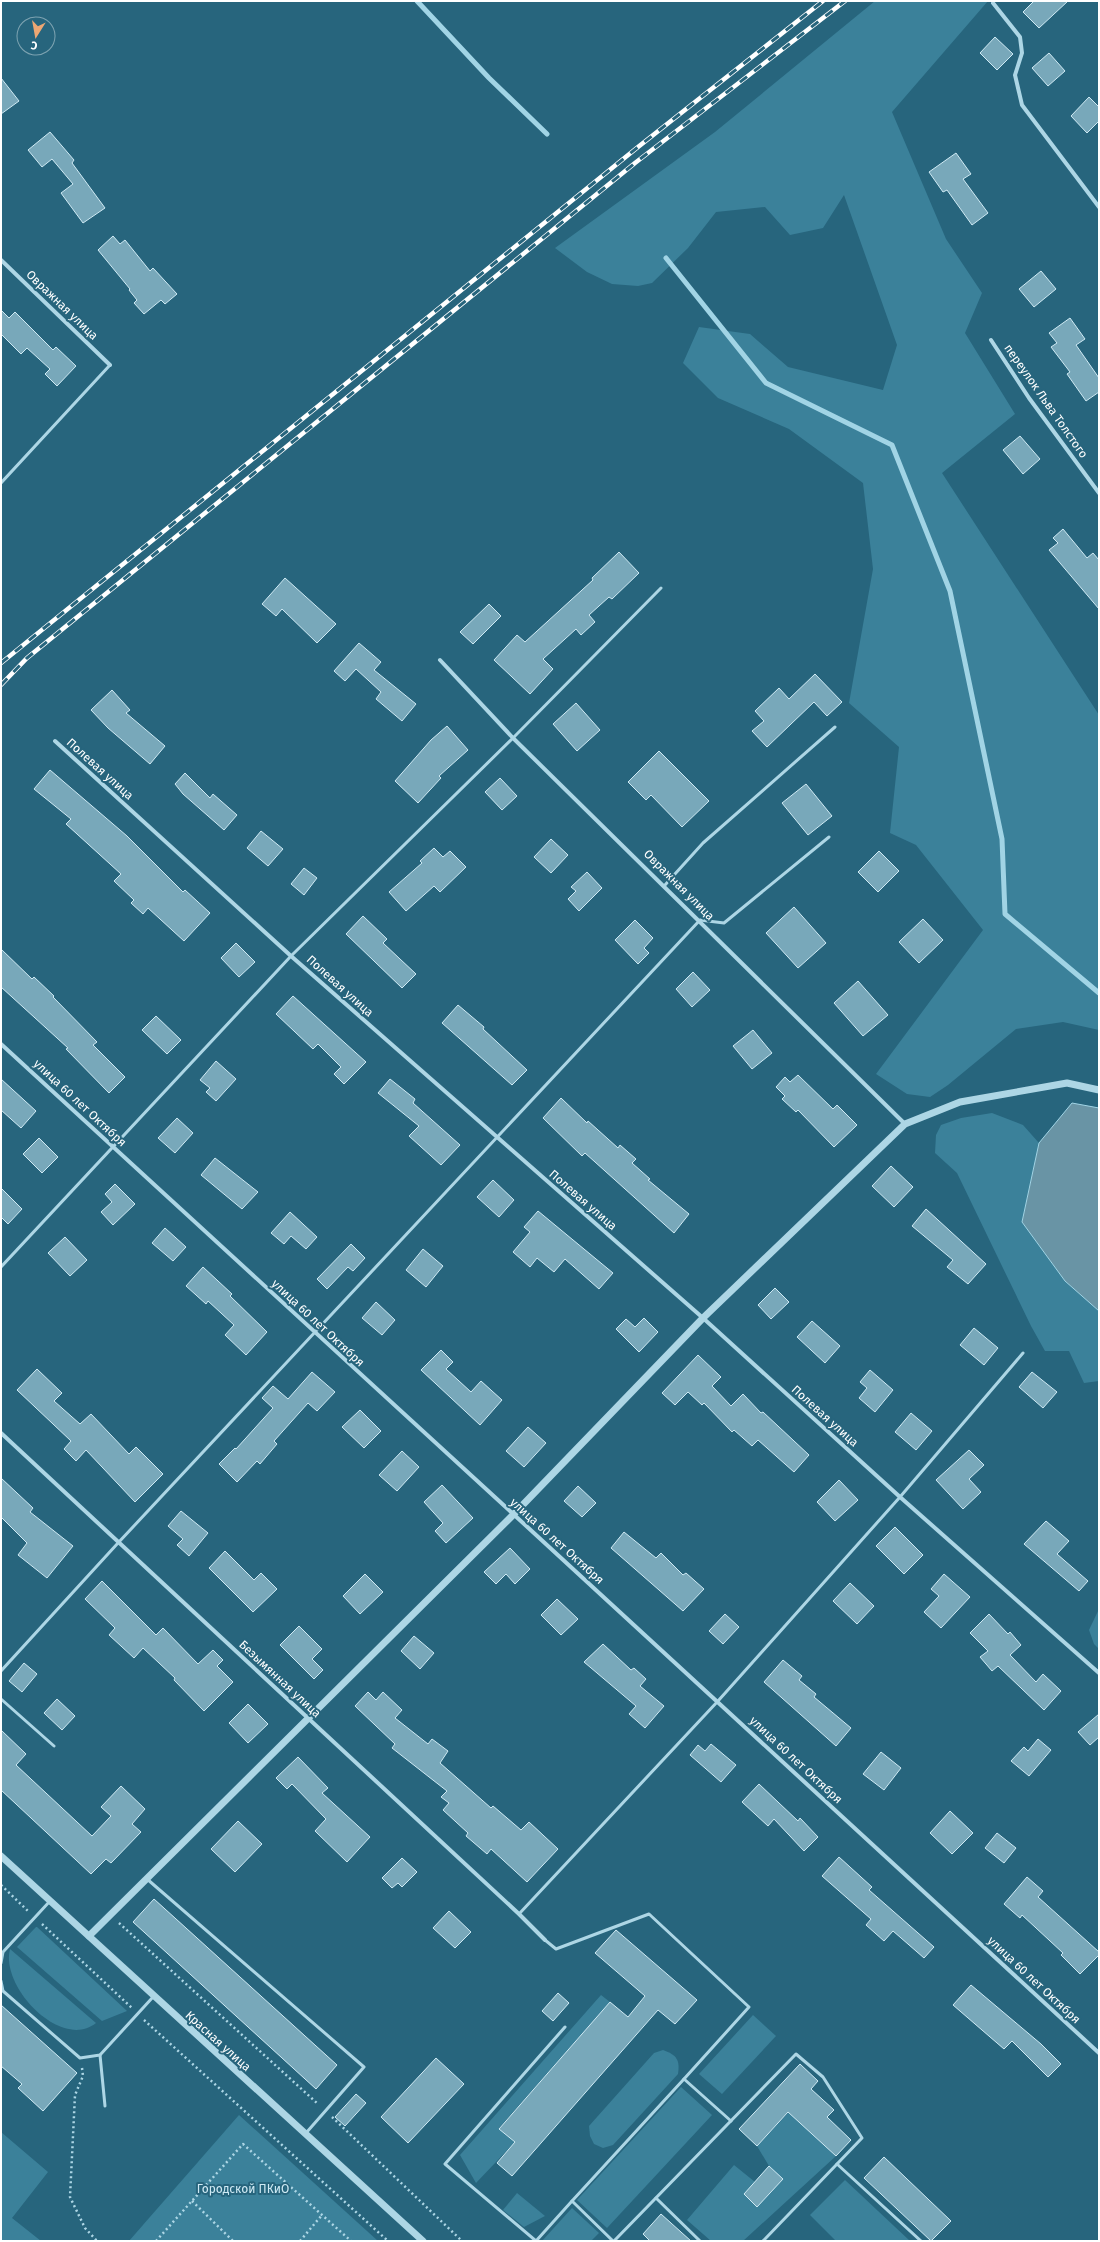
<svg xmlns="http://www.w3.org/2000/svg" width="1100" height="2242" viewBox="0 0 1100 2242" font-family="'Fira Sans',sans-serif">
<rect width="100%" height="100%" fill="#27657d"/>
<!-- green -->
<g fill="#3b819a">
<polygon points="875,1 988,1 892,112 946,239 982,293 965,333 1015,414 942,473 1099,715 1099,1030 1063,1022 1016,1029 948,1085 930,1097 907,1094 876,1074 983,930 916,845 890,833 899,747 849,703 873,569 863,483 789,429 718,398 683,363 699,327 750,334 788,367 883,390 897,345 844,195 823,228 790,235 765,207 716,212 688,248 652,283 638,286 612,284 587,272 555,248 715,132"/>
<polygon points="992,1113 1023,1125 1039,1143 1022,1222 1065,1281 1099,1311 1099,1381 1084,1383 1069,1351 1045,1351 1031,1326 957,1173 935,1153 936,1135 941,1125 961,1118"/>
<polygon points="1099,1609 1099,1649 1094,1644 1089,1630"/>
<polygon points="36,1927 37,1927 127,2011 102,2021 17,1947"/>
<path d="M10,1949L96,2023C61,2051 0,1987 10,1949Z"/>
<polygon points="601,1995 610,2002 499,2128 515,2142 476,2183 460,2155"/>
<polygon points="753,2015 776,2036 722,2094 699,2074"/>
<path d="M663,2050C677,2055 680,2060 678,2074L613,2145L603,2148L594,2144L590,2136L589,2126L654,2053Z"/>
<polygon points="681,2087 712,2115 607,2228 577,2200"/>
<polygon points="789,2112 836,2156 743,2241 711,2241 687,2220 734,2165 755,2182 769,2166 757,2146"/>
<polygon points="239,2115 378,2241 129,2241"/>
<polygon points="1,2132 48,2172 12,2218 41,2241 1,2241"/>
<polygon points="845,2180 910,2241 836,2241 810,2215"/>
<polygon points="517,2193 545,2216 524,2227 503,2210"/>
<polygon points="572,2208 599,2233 591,2241 542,2241"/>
</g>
<!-- water -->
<polygon fill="#6994a5" stroke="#a1d4e5" points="1072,1103 1099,1108 1099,1311 1065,1281 1022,1222 1039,1143"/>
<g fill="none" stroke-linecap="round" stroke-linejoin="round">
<!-- stream -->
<g stroke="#a1d4e5" stroke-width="5">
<polyline points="417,1 489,78 547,134"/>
<polyline points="666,258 766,383 892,445 950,591 1002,839 1005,914 1099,993"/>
</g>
</g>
<!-- building -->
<g fill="#78a8ba" stroke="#cfeaf4">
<polygon points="1034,1 1068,1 1039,28 1023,12"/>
<polygon points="995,37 1013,54 997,70 980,53"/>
<polygon points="1049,53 1065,71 1048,86 1032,68"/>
<polygon points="1,78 19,101 1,114"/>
<polygon points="1089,97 1099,107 1099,121 1087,133 1071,116"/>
<polygon points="50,132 74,160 72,163 105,208 83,223 61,193 73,184 52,159 42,167 28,150"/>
<polygon points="956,153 971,174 963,179 988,213 972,225 947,190 943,192 929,172"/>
<polygon points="113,236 120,244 125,240 150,271 153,268 177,294 165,304 161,300 144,314 134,303 137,300 129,290 130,289 98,250"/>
<polygon points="1041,271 1056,289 1034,307 1019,289"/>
<polygon points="1,310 9,318 15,312 53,350 56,347 76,366 57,386 45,374 50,369 27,348 21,354 1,334"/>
<polygon points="1070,318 1085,339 1076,345 1099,378 1099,392 1086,401 1067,374 1070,372 1051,347 1057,343 1049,333"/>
<polygon points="1020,436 1040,459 1023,474 1003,450"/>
<polygon points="1063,529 1087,558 1093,553 1099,560 1099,609 1049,550 1058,543 1053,538"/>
<polygon points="619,552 639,573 612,599 609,597 589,615 595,622 581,635 576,629 543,659 553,669 530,694 494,660 517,635 525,642 593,580 592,578"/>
<polygon points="285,578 336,624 317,643 282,609 276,616 262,604"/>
<polygon points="489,604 501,616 473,644 460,632"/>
<polygon points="359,643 381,662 374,670 416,704 402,721 376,699 381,692 356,669 345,681 334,671"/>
<polygon points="815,674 842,702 827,716 814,702 767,747 752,731 764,721 755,711 779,688 789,699"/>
<polygon points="112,690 130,710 126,713 165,746 150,764 108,728 91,710"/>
<polygon points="576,703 600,730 577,751 553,724"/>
<polygon points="447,726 468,750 439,776 441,778 418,803 395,781 431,740"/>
<polygon points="659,751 709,801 682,827 651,795 646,800 628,782"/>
<polygon points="50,770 127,836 183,892 185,890 210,913 184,941 148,908 143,914 131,903 134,900 114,881 121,874 66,824 71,819 34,789"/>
<polygon points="185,773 210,798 213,794 237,815 224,830 183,794 175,784"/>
<polygon points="500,778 517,796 502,810 485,792"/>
<polygon points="806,784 832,816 808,835 782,803"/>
<polygon points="261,831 283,849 268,866 247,848"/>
<polygon points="551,839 568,855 551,873 534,857"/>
<polygon points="434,848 443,857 450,851 466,867 440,892 434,886 406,911 389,892 422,863 420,861"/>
<polygon points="879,851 899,871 878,892 858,872"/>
<polygon points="304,868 317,878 304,895 291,884"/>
<polygon points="587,872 602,888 579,911 568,899 576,891 571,887"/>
<polygon points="794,907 826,943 798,968 766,933"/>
<polygon points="363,916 387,939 383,943 416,974 402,988 346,934"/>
<polygon points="923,919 943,940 919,963 899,942"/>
<polygon points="635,920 653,938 644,948 649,953 638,964 615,940"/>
<polygon points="236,943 255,962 239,977 221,958"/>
<polygon points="1,949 32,979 34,977 54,996 53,997 97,1042 93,1045 125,1077 109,1093 66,1049 68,1048 1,987"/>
<polygon points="693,972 710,990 692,1007 676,989"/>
<polygon points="858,981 888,1015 863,1036 834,1003"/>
<polygon points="293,996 366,1062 344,1084 334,1074 341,1067 318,1044 313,1049 276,1014"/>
<polygon points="458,1005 484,1027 483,1029 527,1070 512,1085 442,1023"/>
<polygon points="156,1016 181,1040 167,1054 142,1030"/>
<polygon points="753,1030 772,1053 752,1069 733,1046"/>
<polygon points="216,1061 236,1079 216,1101 206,1092 210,1088 200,1080"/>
<polygon points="798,1075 833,1109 837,1105 857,1125 834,1147 798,1110 796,1112 782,1099 785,1096 776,1087 785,1077 790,1082"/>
<polygon points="1,1079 36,1111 21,1128 1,1110"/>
<polygon points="390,1079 415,1099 413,1103 460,1145 441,1165 409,1136 419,1126 378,1093"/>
<polygon points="561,1098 587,1123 588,1121 618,1148 620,1145 636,1159 632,1163 650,1179 648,1180 689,1214 674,1233 585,1153 582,1156 543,1118"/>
<polygon points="177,1118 193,1133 175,1153 158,1138"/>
<polygon points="39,1138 58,1157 42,1173 23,1154"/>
<polygon points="215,1158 258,1192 242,1209 201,1175"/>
<polygon points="891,1166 913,1187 894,1207 872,1186"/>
<polygon points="493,1180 514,1200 499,1217 477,1197"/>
<polygon points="115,1184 135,1204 113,1225 101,1212 112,1202 105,1194"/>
<polygon points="1,1188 22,1209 8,1224 1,1217"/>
<polygon points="926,1209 986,1264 968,1284 947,1267 953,1260 912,1226"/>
<polygon points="538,1211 613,1273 599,1289 565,1259 554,1272 537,1258 530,1267 513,1252 530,1232 524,1227"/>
<polygon points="290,1212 317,1237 306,1249 291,1236 284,1244 271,1233"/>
<polygon points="165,1228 186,1247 173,1261 152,1243"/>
<polygon points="65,1237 87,1260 70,1276 48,1253"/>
<polygon points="351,1244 365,1258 353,1271 348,1267 327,1289 317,1279"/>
<polygon points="423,1249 443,1266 426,1287 406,1270"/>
<polygon points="203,1267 232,1294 230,1296 267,1332 246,1355 225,1335 234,1325 208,1301 206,1304 186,1286"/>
<polygon points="775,1288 789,1302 771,1319 758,1305"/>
<polygon points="376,1302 395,1320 382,1335 362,1318"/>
<polygon points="644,1318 658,1332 639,1352 616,1329 626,1319 635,1327"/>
<polygon points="812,1321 840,1346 825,1363 797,1337"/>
<polygon points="974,1328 998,1348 984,1365 960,1345"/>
<polygon points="441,1350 453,1362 446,1369 471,1392 481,1381 502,1400 480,1425 421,1370"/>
<polygon points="698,1355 721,1377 712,1386 731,1406 743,1394 761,1413 763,1412 809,1455 794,1472 758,1440 752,1446 734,1430 732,1432 704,1403 702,1405 688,1392 675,1405 662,1393"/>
<polygon points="37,1369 62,1393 54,1401 80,1424 91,1414 129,1454 136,1447 163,1474 135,1502 86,1450 76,1461 64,1449 71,1441 17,1390"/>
<polygon points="870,1370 893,1390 875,1412 859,1398 867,1388 860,1382"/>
<polygon points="312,1372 335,1392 317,1411 308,1403 274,1441 277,1444 260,1464 257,1461 237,1482 219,1464 235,1448 236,1449 273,1408 262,1398 273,1386 288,1399"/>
<polygon points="1032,1372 1057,1392 1043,1408 1019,1387"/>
<polygon points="360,1410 381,1431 364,1448 342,1427"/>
<polygon points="911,1413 932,1431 916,1450 895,1432"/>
<polygon points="528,1427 546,1443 524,1467 506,1451"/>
<polygon points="969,1450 984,1465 969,1479 981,1492 963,1509 936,1480"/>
<polygon points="402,1451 419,1467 397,1491 379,1475"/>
<polygon points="1,1478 33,1508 30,1512 73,1546 47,1578 18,1555 27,1543 1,1517"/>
<polygon points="839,1480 858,1500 835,1521 817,1502"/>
<polygon points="442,1485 473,1518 446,1543 435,1531 443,1523 424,1502"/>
<polygon points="578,1486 596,1503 582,1517 564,1501"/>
<polygon points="181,1511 208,1533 189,1556 177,1545 183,1539 168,1526"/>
<polygon points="1046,1521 1069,1541 1057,1554 1088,1581 1079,1591 1024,1544"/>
<polygon points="895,1527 923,1555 904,1574 876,1546"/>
<polygon points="624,1532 656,1558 661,1553 683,1575 686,1573 704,1589 683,1611 611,1548"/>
<polygon points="510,1548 530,1569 515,1584 506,1574 496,1584 484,1572"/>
<polygon points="225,1551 254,1580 261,1573 277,1589 253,1612 209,1568"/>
<polygon points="365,1574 383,1592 360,1614 343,1596"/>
<polygon points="944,1574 970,1597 941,1628 924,1612 939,1596 931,1589"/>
<polygon points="102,1581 156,1635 163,1628 198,1664 213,1650 223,1660 217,1666 233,1682 204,1711 174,1680 175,1678 143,1648 134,1658 109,1635 115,1628 85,1599"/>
<polygon points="850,1583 874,1606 857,1624 833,1601"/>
<polygon points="557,1599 578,1619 561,1635 541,1615"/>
<polygon points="725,1614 739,1627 723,1644 709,1631"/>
<polygon points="989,1614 1008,1634 1010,1632 1021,1645 1010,1655 1036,1682 1043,1674 1061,1691 1044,1710 998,1666 992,1671 980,1657 988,1651 970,1633"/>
<polygon points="299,1626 322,1649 312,1659 323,1670 314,1679 280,1645"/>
<polygon points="414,1636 434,1653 420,1669 401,1651"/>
<polygon points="603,1644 631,1670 634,1668 646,1679 640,1686 664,1706 645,1728 629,1714 636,1706 584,1662"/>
<polygon points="783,1660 802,1676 799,1680 816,1694 814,1697 851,1728 836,1746 764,1682"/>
<polygon points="24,1663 37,1674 22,1692 9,1681"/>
<polygon points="368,1692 376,1700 383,1692 402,1710 395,1718 428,1744 432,1739 448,1751 440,1763 491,1808 493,1806 521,1830 529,1822 558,1849 527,1882 491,1849 487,1854 466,1836 468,1833 443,1810 449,1803 441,1797 447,1791 392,1748 395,1744 355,1706"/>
<polygon points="57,1699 75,1716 62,1730 44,1713"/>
<polygon points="248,1704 268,1724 248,1743 229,1723"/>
<polygon points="1099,1714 1099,1737 1090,1745 1078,1732"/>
<polygon points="1,1730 26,1754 16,1765 92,1836 111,1816 101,1807 121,1786 145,1809 132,1824 141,1832 111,1863 106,1859 91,1874 1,1790"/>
<polygon points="1038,1739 1051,1750 1029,1776 1011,1761 1024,1747 1028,1751"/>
<polygon points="711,1744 736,1765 721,1782 690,1755 698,1745 705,1751"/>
<polygon points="881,1752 901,1768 884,1790 863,1774"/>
<polygon points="298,1757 328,1788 322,1793 370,1837 347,1862 315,1831 326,1819 292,1784 287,1789 276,1778"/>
<polygon points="759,1784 798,1821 800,1818 818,1837 804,1851 774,1819 768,1826 742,1802"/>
<polygon points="950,1811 973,1833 952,1854 930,1833"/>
<polygon points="238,1821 262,1844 235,1872 211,1849"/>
<polygon points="997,1833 1016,1848 1004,1863 985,1848"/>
<polygon points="839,1857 872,1887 869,1890 934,1947 924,1958 893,1931 884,1941 866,1925 871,1919 822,1876"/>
<polygon points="402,1858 417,1872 402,1887 398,1883 392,1888 382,1878"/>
<polygon points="1027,1877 1043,1891 1038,1897 1099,1952 1099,1955 1080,1974 1061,1955 1063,1953 1022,1915 1020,1918 1004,1904"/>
<polygon points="154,1899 337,2065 316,2089 133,1922"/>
<polygon points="449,1911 471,1932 455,1948 433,1928"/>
<polygon points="616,1930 697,2000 675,2024 658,2010 512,2176 497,2163 515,2142 499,2129 610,2002 628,2017 645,1996 595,1953"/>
<polygon points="971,1985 1041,2044 1061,2064 1048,2077 1012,2041 1004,2049 953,2005"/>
<polygon points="558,1993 569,2003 553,2021 542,2011"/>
<polygon points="1,2005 77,2073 43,2111 18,2088 22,2084 1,2066"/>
<polygon points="436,2058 464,2084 408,2143 381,2117"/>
<polygon points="800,2064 818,2081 811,2089 834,2110 827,2117 851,2140 836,2156 788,2112 757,2146 739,2129"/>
<polygon points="356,2094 366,2103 345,2126 335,2117"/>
<polygon points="884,2157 951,2221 931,2241 864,2178"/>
<polygon points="769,2166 783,2179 757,2207 744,2194"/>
<polygon points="661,2214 691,2241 650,2241 643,2234"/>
</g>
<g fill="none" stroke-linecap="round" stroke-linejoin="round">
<!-- path -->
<g stroke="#add6e5" stroke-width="2.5" stroke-dasharray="2 3" stroke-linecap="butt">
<polyline points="1,1885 28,1911"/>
<polyline points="119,1923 318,2104"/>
<polyline points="42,1924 132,2008"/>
<polyline points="144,2020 388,2241"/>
<polyline points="82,2068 83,2076 75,2095 70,2197 85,2228 97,2241"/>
<polyline points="332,2117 462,2241"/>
<polyline points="192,2201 233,2241"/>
<polyline points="156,2241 243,2144 351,2241"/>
<polyline points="300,2241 322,2215"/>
</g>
<!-- service -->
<g stroke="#add6e5" stroke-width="3">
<polyline points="1,483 110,365"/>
<polyline points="665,885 703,843 835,727"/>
<polyline points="1,1267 291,956 513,738 661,588"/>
<polyline points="1,1671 118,1543 700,920 724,923 829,837"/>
<polyline points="1,1699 54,1746"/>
<polyline points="147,1879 364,2067 306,2133"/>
<polyline points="519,1914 718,1701 900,1497 1023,1353"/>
<polyline points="545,1940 556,1949 649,1914 749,2007 684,2079 731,2121"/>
<polyline points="1,1963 3,1952 50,1901"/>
<polyline points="1,1981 3,1991 80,2058 100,2055 153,1997"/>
<polyline points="565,2027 445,2164 536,2241 572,2201"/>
<polyline points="100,2055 105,2106"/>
<polyline points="837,2164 921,2241"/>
<polyline points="656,2198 700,2241"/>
<polyline points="613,2241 572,2201 684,2079"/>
<polyline points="614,2241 796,2054 823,2077 862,2138 763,2241"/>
</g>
<!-- minor -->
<g stroke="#add6e5" stroke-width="4">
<polyline points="993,3 1020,37 1022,53 1015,75 1022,105 1099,207"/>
<polyline points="1,260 110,365"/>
<polyline points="991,340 1029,398 1099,493"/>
<polyline points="440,660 513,738 905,1124"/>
<polyline points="55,741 291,956 703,1318 900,1497 1099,1673"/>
<path d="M1,1044C367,1380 734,1716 1099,2053"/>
<polyline points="1,1433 519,1914 545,1940"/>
</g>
<!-- tertiary -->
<g stroke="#add6e5" stroke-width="7">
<polyline points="1,1856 423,2241"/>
<polyline points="89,1936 513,1515 703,1318 905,1124 960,1102 1067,1083 1099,1090"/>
</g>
<!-- rail casing -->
<g stroke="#fff" stroke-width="4.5">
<g id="rail">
<polyline points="1,663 638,147 823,1"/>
<polyline points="1,685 27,658 635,163 845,1"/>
</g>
</g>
<!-- rail -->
<use href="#rail" stroke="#27657d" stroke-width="3" stroke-dasharray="9" stroke-linecap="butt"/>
</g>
<g text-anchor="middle" stroke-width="4" stroke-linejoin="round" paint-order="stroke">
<!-- street labels -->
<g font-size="12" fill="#fff" stroke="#27657d">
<text transform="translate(62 305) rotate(44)" y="4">Овражная улица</text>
<text transform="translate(1046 401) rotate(55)" y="4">переулок Льва Толстого</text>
<text transform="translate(100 769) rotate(42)" y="4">Полевая улица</text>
<text transform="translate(679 885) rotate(45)" y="4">Овражная улица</text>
<text transform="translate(340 986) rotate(42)" y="4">Полевая улица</text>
<text transform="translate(80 1103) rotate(43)" y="4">улица 60 лет Октября</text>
<text transform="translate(583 1200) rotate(41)" y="4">Полевая улица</text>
<text transform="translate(318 1323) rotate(43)" y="4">улица 60 лет Октября</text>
<text transform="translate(825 1416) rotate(42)" y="4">Полевая улица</text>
<text transform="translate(557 1541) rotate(42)" y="4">улица 60 лет Октября</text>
<text transform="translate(280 1679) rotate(43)" y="4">Безымянная улица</text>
<text transform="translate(796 1760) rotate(43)" y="4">улица 60 лет Октября</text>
<text transform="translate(1034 1980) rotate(43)" y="4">улица 60 лет Октября</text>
<text transform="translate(218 2041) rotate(42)" y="4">Красная улица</text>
</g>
<!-- park labels -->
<g font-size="12" fill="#cfeaf4" stroke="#27657d">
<text x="243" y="2193">Городской ПКиО</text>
</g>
</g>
<!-- border -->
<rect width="1100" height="2242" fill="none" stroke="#ffffff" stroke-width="4"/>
<!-- north arrow -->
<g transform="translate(36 36) rotate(191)"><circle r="19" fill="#27657d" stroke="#7da3b1"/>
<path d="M0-3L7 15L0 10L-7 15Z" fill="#eda773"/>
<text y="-6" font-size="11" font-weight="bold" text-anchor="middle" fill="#ffffff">С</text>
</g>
</svg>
